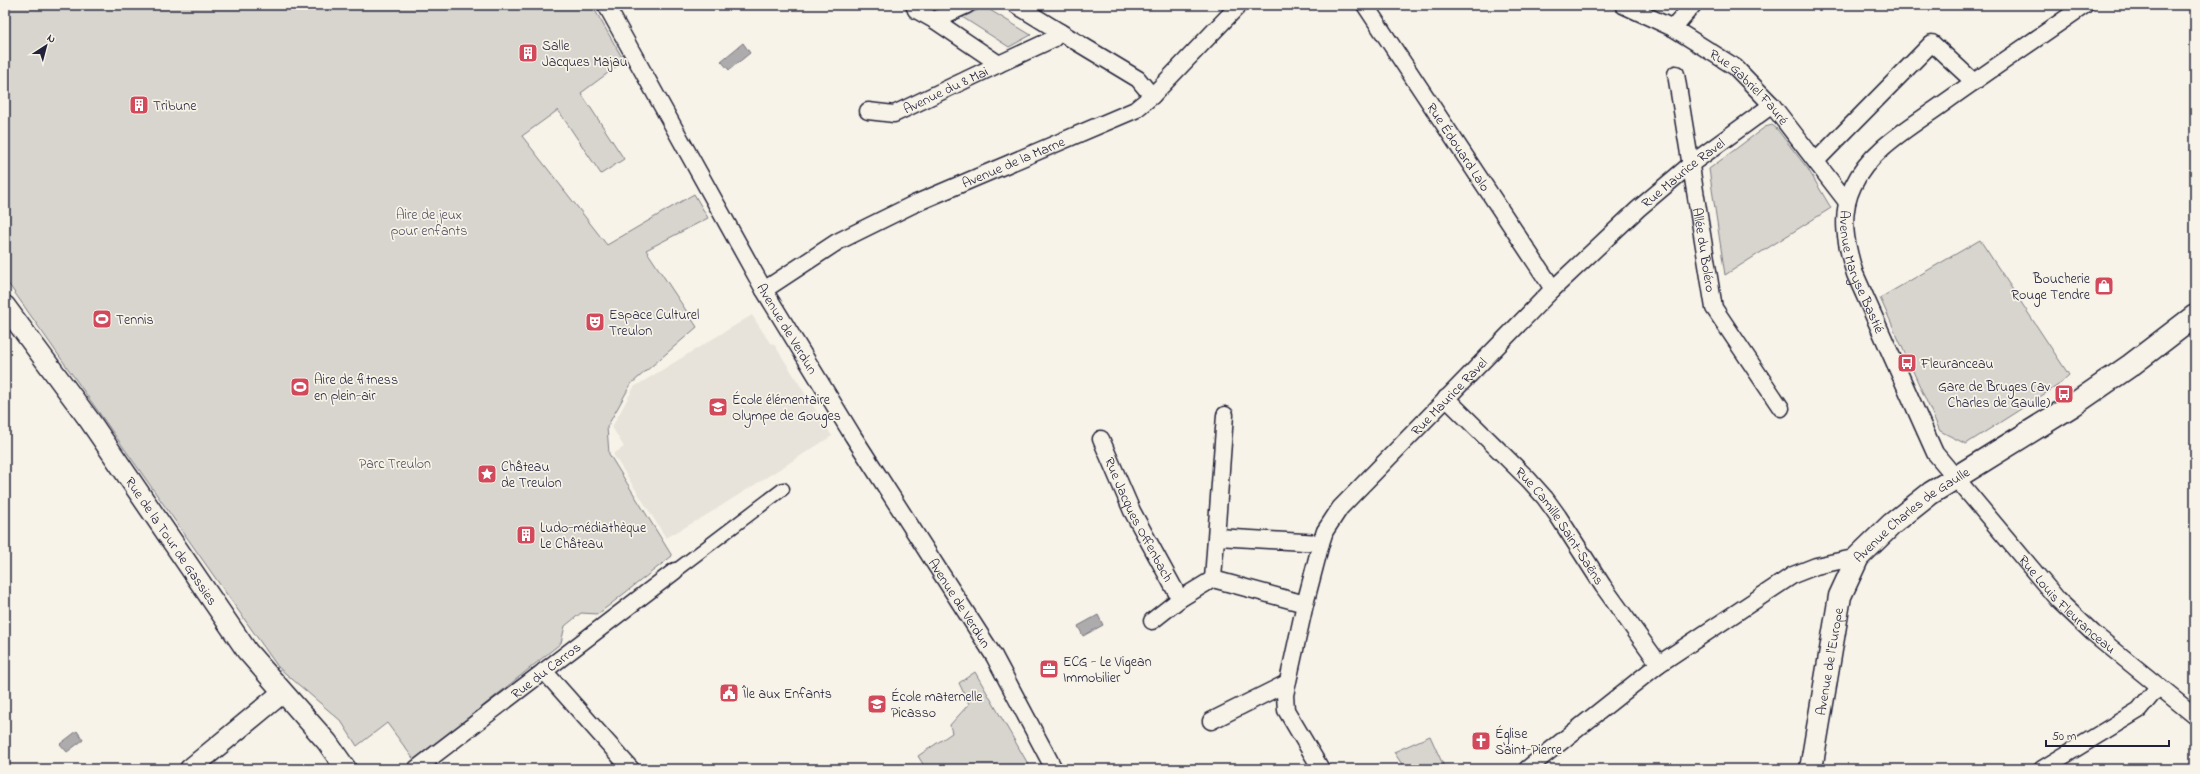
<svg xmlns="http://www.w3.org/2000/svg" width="2200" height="774" viewBox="0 0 2200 774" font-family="'Indie Flower',sans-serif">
<rect width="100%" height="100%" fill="#f7f3e8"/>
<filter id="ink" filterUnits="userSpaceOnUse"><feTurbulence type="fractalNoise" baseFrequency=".025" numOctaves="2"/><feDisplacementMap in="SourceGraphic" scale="8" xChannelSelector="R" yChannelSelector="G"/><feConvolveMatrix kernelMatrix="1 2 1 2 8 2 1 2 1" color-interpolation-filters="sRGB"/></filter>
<g filter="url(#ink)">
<!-- built -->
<polygon fill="#e7e3db" points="752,315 770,343 774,344 832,436 705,516 666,538 613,454 624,447 612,427 634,387"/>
<!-- green -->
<g fill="#d8d5cf" stroke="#7d7c85">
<polygon points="5,5 592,5 624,61 581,93 624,159 601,174 558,110 522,136 607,245 694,194 708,218 646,250 697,327 631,384 607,427 609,454 672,556 598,614 581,613 565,626 561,643 415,761 387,723 357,746 341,721 278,667 5,279"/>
<polygon points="985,7 1031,35 1009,47 962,17"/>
<polygon points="1772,125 1776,128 1808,169 1831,208 1725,275 1709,169 1765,127"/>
<polygon points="1980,240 2069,375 2057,386 1966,444 1940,431 1880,298"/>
<polygon points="975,672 1031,769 926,769 918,756 952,733 950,725 969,704 959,683"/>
<polygon points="1430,736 1445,769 1405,769 1394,752"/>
</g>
<!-- water -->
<g fill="#aeabad" stroke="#76747f">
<polygon points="743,43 750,53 729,70 721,61"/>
<polygon points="1098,615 1103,625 1083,636 1078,626"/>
<polygon points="77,731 83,740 67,752 60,744"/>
</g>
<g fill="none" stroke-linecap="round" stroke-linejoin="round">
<!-- pedestrian casing -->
<g stroke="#22223b" stroke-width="15">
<polyline id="pedestrian" points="675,571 783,489"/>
</g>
<!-- minor casing -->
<g stroke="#22223b" stroke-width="19">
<g id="minor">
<path id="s1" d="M606,5L764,290L853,436L994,656L1054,769"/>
<polyline points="914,5 916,10 934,20"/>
<polyline points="967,5 934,20 999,64 1053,39 1060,32 1016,5"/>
<path id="s2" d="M1365,5L1553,289"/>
<path id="s3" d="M1623,5L1673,28L1735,67L1772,105L1847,202"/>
<path id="s4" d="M2085,5C2038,38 1990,70 1944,103C1911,127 1870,149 1853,186C1839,215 1846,245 1855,274L1935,453L2058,600L2093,633L2195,716"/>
<polyline points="1673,28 1693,5"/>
<polyline points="1060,32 1138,79 1152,96"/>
<path id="s5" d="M1676,74L1714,308L1781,408"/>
<path id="s6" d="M868,111L894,114L999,64"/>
<polyline points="1816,161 1932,43 1974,82"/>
<path id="s7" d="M764,290L837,242L914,204L1135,110L1152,96L1239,5"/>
<path id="s8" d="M1446,398L1529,480L1545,498L1558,516L1603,586L1659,664"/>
<polyline points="1225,415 1213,579 1305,604"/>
<path id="s9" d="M1101,439L1132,511L1180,599"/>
<polyline points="1217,537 1321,543"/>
<polyline points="1152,621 1180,599 1213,579"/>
<polyline points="544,671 631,769"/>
<polyline points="1211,721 1287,683"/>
<path id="s10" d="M416,769L675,571"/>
<path id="s11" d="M1321,769L1286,710L1285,695L1305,604L1321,543L1325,531L1340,508L1553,289L1638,209L1691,164L1772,105"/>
<polyline points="1527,769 1659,664 1793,575 1816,566 1858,557"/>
<polyline points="2042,769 2139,710 2158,687"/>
</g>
</g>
<!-- tertiary casing -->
<g stroke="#22223b" stroke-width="23">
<g id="tertiary">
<path id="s12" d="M5,306L90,421L247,651L327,742L346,769"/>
<polyline points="190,769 282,693"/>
</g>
</g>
<!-- secondary casing -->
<g stroke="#22223b" stroke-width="25">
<g id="secondary">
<path id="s13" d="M1811,769L1840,596L1858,557L1892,524L1931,493L2073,405L2131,365L2195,316"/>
</g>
</g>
<!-- pedestrian -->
<use href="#pedestrian" stroke="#f7f3e8" stroke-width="12"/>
<!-- minor -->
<use href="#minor" stroke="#f7f3e8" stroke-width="16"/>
<!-- tertiary -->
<use href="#tertiary" stroke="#f7f3e8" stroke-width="20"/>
<!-- secondary -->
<use href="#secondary" stroke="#f7f3e8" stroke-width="22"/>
</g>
</g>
<!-- icons -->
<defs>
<g id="building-square" transform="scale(1)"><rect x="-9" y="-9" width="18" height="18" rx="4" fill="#d1495b" stroke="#f7f3e8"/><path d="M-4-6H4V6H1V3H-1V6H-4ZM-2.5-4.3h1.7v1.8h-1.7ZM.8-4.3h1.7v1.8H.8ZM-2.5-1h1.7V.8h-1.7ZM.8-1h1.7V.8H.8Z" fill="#fff"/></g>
<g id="shop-square" transform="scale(1)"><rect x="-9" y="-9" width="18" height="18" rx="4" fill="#d1495b" stroke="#f7f3e8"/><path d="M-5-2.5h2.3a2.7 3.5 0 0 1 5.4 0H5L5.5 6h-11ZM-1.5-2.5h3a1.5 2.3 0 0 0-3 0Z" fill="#fff"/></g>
<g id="stadium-square" transform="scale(1)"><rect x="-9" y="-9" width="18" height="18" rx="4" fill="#d1495b" stroke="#f7f3e8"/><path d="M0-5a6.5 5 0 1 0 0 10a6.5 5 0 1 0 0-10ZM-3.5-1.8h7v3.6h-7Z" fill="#fff"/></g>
<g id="theatre-square" transform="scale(1)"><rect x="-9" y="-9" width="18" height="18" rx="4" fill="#d1495b" stroke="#f7f3e8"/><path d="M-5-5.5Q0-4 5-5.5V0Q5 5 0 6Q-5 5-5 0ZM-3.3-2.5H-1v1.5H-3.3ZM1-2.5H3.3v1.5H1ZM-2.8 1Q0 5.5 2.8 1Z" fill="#fff"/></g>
<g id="bus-square" transform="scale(1)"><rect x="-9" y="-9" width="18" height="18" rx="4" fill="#d1495b" stroke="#f7f3e8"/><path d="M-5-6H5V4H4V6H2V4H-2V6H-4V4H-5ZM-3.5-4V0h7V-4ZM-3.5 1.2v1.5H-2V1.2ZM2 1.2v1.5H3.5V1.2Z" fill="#fff"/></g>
<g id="school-square" transform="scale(1)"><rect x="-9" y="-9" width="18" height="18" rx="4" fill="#d1495b" stroke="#f7f3e8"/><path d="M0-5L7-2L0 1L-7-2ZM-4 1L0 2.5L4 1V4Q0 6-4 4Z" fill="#fff"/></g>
<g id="sight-square" transform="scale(1)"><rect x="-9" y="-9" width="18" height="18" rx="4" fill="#d1495b" stroke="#f7f3e8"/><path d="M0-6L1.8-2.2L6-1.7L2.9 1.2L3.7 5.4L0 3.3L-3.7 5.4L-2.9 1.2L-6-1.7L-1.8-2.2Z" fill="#fff"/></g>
<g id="office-square" transform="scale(1)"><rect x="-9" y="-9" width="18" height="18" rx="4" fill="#d1495b" stroke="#f7f3e8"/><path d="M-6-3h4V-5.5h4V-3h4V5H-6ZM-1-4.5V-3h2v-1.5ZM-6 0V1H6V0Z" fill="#fff"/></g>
<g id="civic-square" transform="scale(1)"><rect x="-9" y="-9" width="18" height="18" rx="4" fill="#d1495b" stroke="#f7f3e8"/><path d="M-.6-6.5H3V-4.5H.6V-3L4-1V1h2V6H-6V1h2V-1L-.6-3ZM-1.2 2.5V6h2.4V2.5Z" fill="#fff"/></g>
<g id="church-square" transform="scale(1)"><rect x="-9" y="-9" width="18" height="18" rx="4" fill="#d1495b" stroke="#f7f3e8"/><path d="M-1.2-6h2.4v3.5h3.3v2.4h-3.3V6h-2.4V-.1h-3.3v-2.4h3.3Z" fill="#fff"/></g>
</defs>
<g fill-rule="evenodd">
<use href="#building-square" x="528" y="53"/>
<use href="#building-square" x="139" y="105"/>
<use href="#shop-square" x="2104" y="286"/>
<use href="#stadium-square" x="102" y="319"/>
<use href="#theatre-square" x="595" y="322"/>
<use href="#bus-square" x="1907" y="363"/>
<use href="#stadium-square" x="300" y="387"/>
<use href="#bus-square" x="2064" y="394"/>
<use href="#school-square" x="718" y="407"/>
<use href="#sight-square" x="487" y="474"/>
<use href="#building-square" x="526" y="535"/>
<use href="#office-square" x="1049" y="669"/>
<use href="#civic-square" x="729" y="693"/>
<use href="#school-square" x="877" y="704"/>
<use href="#church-square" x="1481" y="741"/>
</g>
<g text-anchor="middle" stroke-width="3.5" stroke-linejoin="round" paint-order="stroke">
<!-- poi labels -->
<g font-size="14" fill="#22223b" stroke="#f7f3e8" text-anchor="start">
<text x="542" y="50">Salle<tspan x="542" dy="16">Jacques Majau</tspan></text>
<text x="153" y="110">Tribune</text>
<text x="2090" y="283" text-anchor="end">Boucherie<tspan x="2090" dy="16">Rouge Tendre</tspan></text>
<text x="609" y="319">Espace Culturel<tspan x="609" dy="16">Treulon</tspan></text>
<text x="116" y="324">Tennis</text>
<text x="1921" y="368">Fleuranceau</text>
<text x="314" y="384">Aire de fitness<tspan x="314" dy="16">en plein-air</tspan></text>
<text x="2050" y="391" text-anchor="end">Gare de Bruges (av<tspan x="2050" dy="16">Charles de Gaulle)</tspan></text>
<text x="732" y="404">École élémentaire<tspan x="732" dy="16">Olympe de Gouges</tspan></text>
<text x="501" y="471">Château<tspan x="501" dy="16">de Treulon</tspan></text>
<text x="540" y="532">Ludo-médiathèque<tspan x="540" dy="16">Le Château</tspan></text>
<text x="1063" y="666">ECG - Le Vigean<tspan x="1063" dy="16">Immobilier</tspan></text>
<text x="743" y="698">Île aux Enfants</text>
<text x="891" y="701">École maternelle<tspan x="891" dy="16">Picasso</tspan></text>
<text x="1495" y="738">Église<tspan x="1495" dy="16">Saint-Pierre</tspan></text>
</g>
<!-- street labels -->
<g font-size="14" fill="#22223b" stroke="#f7f3e8">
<text dy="5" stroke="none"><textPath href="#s3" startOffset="152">Rue Gabriel Fauré</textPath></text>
<text dy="5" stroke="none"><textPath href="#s6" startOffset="83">Avenue du 8 Mai</textPath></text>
<text dy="5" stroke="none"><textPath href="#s2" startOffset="170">Rue Édouard Lalo</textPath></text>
<text dy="5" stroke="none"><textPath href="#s7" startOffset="281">Avenue de la Marne</textPath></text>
<text dy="5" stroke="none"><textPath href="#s11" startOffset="760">Rue Maurice Ravel</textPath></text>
<text dy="5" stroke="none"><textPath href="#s5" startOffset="178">Allée du Boléro</textPath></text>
<text dy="5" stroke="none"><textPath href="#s4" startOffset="386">Avenue Maryse Bastié</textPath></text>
<text dy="5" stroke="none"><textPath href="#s1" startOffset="371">Avenue de Verdun</textPath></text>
<text dy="5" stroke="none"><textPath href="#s11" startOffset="436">Rue Maurice Ravel</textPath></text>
<text dy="5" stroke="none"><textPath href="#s13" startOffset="287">Avenue Charles de Gaulle</textPath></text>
<text dy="5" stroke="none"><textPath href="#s9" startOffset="89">Rue Jacques Offenbach</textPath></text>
<text dy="5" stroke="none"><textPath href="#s8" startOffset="172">Rue Camille Saint-Saëns</textPath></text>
<text dy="5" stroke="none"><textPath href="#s12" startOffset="288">Rue de la Tour de Gassies</textPath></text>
<text dy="5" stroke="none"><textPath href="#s1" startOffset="695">Avenue de Verdun</textPath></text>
<text dy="5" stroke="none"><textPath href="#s4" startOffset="784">Rue Louis Fleuranceau</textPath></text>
<text dy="5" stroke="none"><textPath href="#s13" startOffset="109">Avenue de l'Europe</textPath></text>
<text dy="5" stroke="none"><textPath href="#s10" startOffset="163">Rue du Carros</textPath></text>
</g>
<!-- park labels -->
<g font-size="14" fill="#504f60" stroke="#f7f3e8">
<text x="429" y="219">Aire de jeux<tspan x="429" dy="16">pour enfants</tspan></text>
<text x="395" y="468">Parc Treulon</text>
</g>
</g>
<!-- margin -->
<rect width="2200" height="774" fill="none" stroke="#f7f3e8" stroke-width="20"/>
<rect x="10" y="10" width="2180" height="754" fill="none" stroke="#22223b" stroke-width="1.5" filter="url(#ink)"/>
<!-- north arrow -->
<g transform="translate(46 46) rotate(36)" stroke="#f7f3e8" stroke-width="3" paint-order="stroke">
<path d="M0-3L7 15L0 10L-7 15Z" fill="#22223b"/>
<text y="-6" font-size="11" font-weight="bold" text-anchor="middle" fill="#22223b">N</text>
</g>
<!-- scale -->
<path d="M2046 740v6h123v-6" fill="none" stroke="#22223b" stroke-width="2"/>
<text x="2052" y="740" font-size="12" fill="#22223b" stroke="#f7f3e8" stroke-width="3" paint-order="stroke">50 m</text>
</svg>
